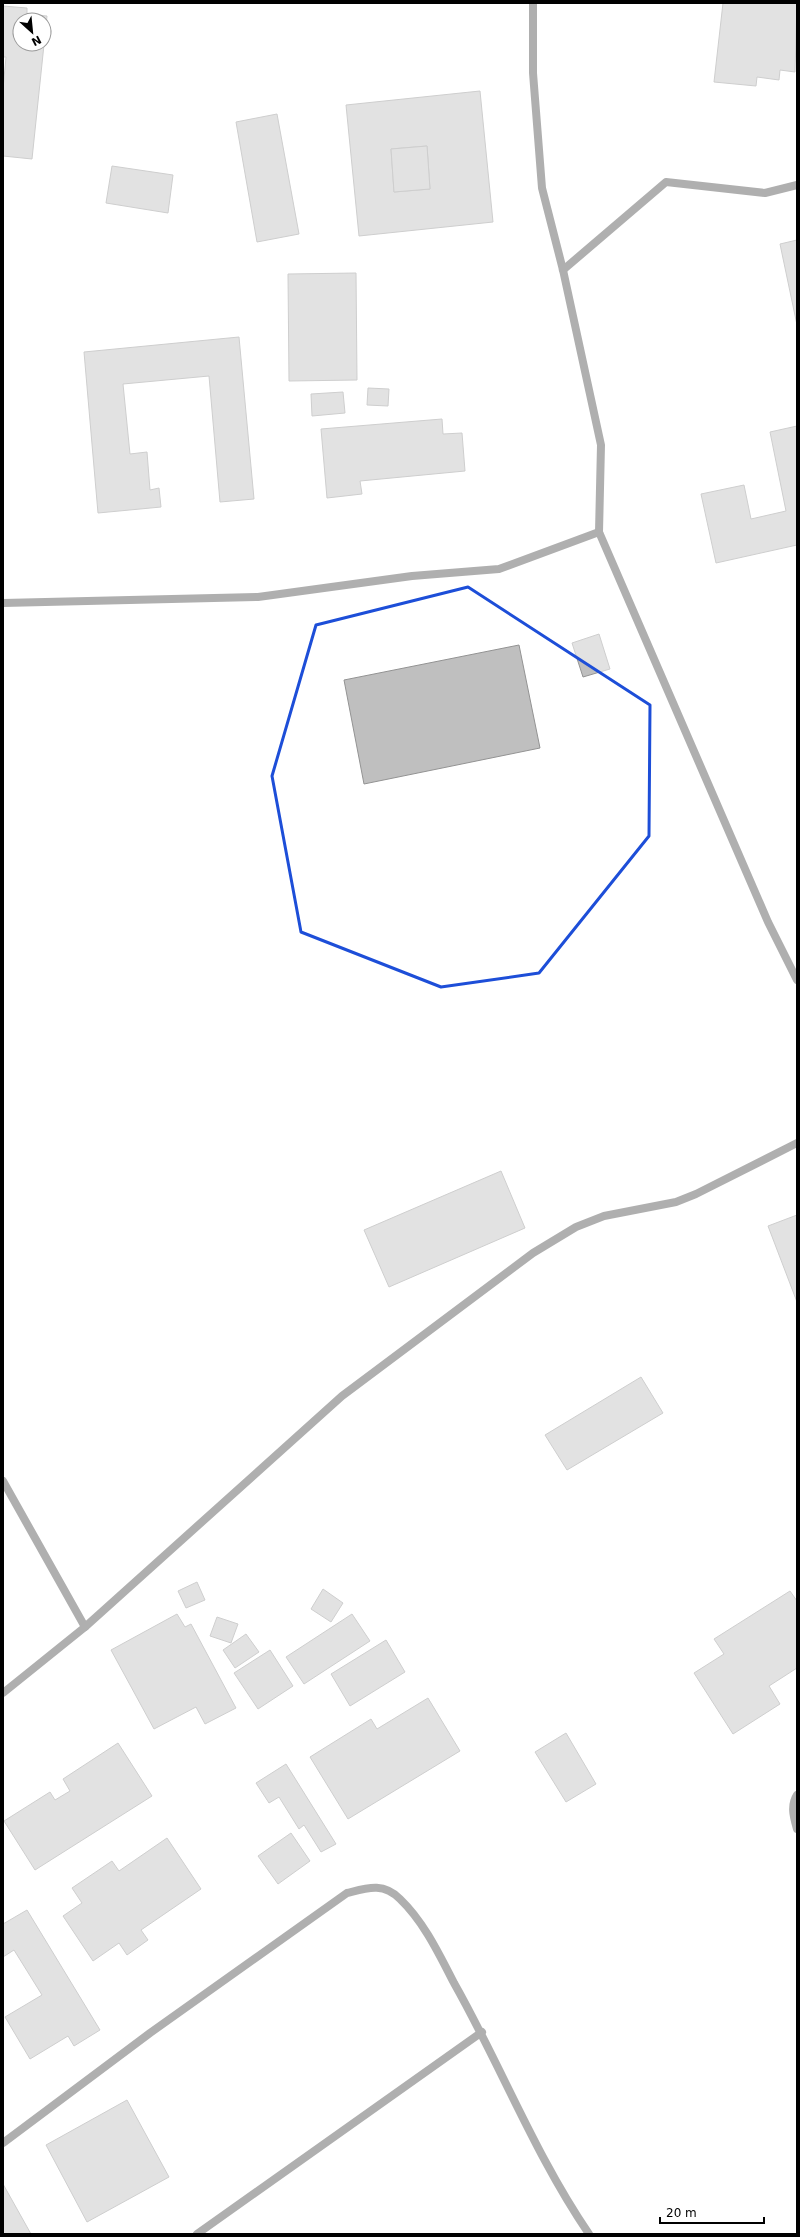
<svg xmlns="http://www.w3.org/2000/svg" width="800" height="2237" viewBox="0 0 800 2237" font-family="'DejaVu Sans',sans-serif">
<rect width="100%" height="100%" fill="#fff"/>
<!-- building -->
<g fill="#bfbfbf" stroke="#939393" fill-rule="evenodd">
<polygon points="723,3 797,3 795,72 780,70 779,80 757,77 756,86 714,82"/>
<path d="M3,6L27,8V14L47,16L32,159L3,156V89L6,57H3ZM20,20H44V44H20Z"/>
<path d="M480,91L493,222L359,236L346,105ZM427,146L430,189L394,192L391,149Z"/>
<polygon points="277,114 299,234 257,242 236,122"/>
<polygon points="427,146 430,189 394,192 391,149"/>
<polygon points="112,166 173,175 168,213 106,203"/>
<polygon points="797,240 797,325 780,244"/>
<polygon points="356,273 357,380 289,381 288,274"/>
<polygon points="239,337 254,499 220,502 209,376 123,384 130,454 147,452 150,490 159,488 161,507 98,513 84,352"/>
<polygon points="368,388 389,389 388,406 367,405"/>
<polygon points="343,392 345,413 312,416 311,394"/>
<polygon points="442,419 443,434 462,433 465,471 360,481 362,494 327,498 321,429"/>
<polygon points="797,426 797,545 716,563 701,494 744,485 751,519 786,511 770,432"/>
<polygon points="599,634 610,669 583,677 572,643"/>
<polygon points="519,645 540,748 364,784 344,680"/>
<polygon points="501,1171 525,1228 389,1287 364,1230"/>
<polygon points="797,1215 797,1302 768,1226"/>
<polygon points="641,1377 663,1413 567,1470 545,1435"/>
<polygon points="197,1582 205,1600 186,1608 178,1591"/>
<polygon points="323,1589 343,1603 331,1622 311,1609"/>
<polygon points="790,1591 797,1601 797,1668 769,1686 780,1704 733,1734 694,1673 724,1654 714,1639"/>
<polygon points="177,1614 185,1627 191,1624 236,1708 205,1724 196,1707 154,1729 111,1650"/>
<polygon points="352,1614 370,1641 304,1684 286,1657"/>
<polygon points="217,1617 238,1624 231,1643 210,1636"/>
<polygon points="246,1634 259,1652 235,1668 223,1650"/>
<polygon points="386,1640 405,1672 350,1706 331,1674"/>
<polygon points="270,1650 293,1686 258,1709 234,1673"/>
<polygon points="428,1698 460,1751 348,1819 310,1757 371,1719 377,1729"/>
<polygon points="566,1733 596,1784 566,1802 535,1752"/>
<polygon points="118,1743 152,1796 35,1870 4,1821 50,1792 55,1800 70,1791 63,1779"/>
<polygon points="286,1764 336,1844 321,1852 304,1825 299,1829 279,1797 269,1803 256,1783"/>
<polygon points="291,1833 310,1861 278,1884 258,1856"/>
<polygon points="167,1838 201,1889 141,1930 148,1940 127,1955 119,1943 93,1961 63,1916 82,1903 72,1888 112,1861 119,1871"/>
<polygon points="27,1910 100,2030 74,2046 68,2036 30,2059 5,2017 42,1995 14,1950 3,1957 3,1924"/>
<polygon points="127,2100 169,2177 87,2222 46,2145"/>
<polygon points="3,2184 31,2234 3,2234"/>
</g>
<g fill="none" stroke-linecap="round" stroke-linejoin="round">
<!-- minor -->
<g stroke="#4f4f4f" stroke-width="8">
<polyline points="533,3 533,73 542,188 563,270 601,445 599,532 768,922 797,980"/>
<polyline points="563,270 666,182 765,193 797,185"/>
<polyline points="3,603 258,597 412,576 499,569 599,532"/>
<polyline points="3,1481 85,1627"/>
<polyline points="3,1693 85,1627 342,1396 533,1253 576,1227 604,1216 676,1202 696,1194 797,1143"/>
<path d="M797,1795C790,1806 794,1818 797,1829"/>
<path d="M3,2143L150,2033L347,1893C367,1888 383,1882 400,1899C424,1922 439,1954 454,1983C501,2066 535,2155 589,2234"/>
<polyline points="197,2234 482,2032"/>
</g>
</g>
<!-- marked area -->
<path d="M0 0H800V2237H0ZM468,587L650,705L649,836L539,973L441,987L301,932L272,776L316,625Z" fill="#fff" fill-opacity=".55" fill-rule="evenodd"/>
<path fill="none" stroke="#1d4ed8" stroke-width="3" stroke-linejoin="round" d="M468,587L650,705L649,836L539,973L441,987L301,932L272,776L316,625Z"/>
<!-- border -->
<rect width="800" height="2237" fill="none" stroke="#000000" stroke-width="8"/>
<!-- north arrow -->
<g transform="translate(32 32) rotate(153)"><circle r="19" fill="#ffffff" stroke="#999999"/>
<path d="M0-3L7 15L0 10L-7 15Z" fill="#000000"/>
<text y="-6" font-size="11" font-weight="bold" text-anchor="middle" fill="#000000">N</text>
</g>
<!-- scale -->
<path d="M660 2217v6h104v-6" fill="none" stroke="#000000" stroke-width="2"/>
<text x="666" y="2217" font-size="12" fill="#000000" stroke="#ffffff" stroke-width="3" paint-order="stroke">20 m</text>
</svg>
